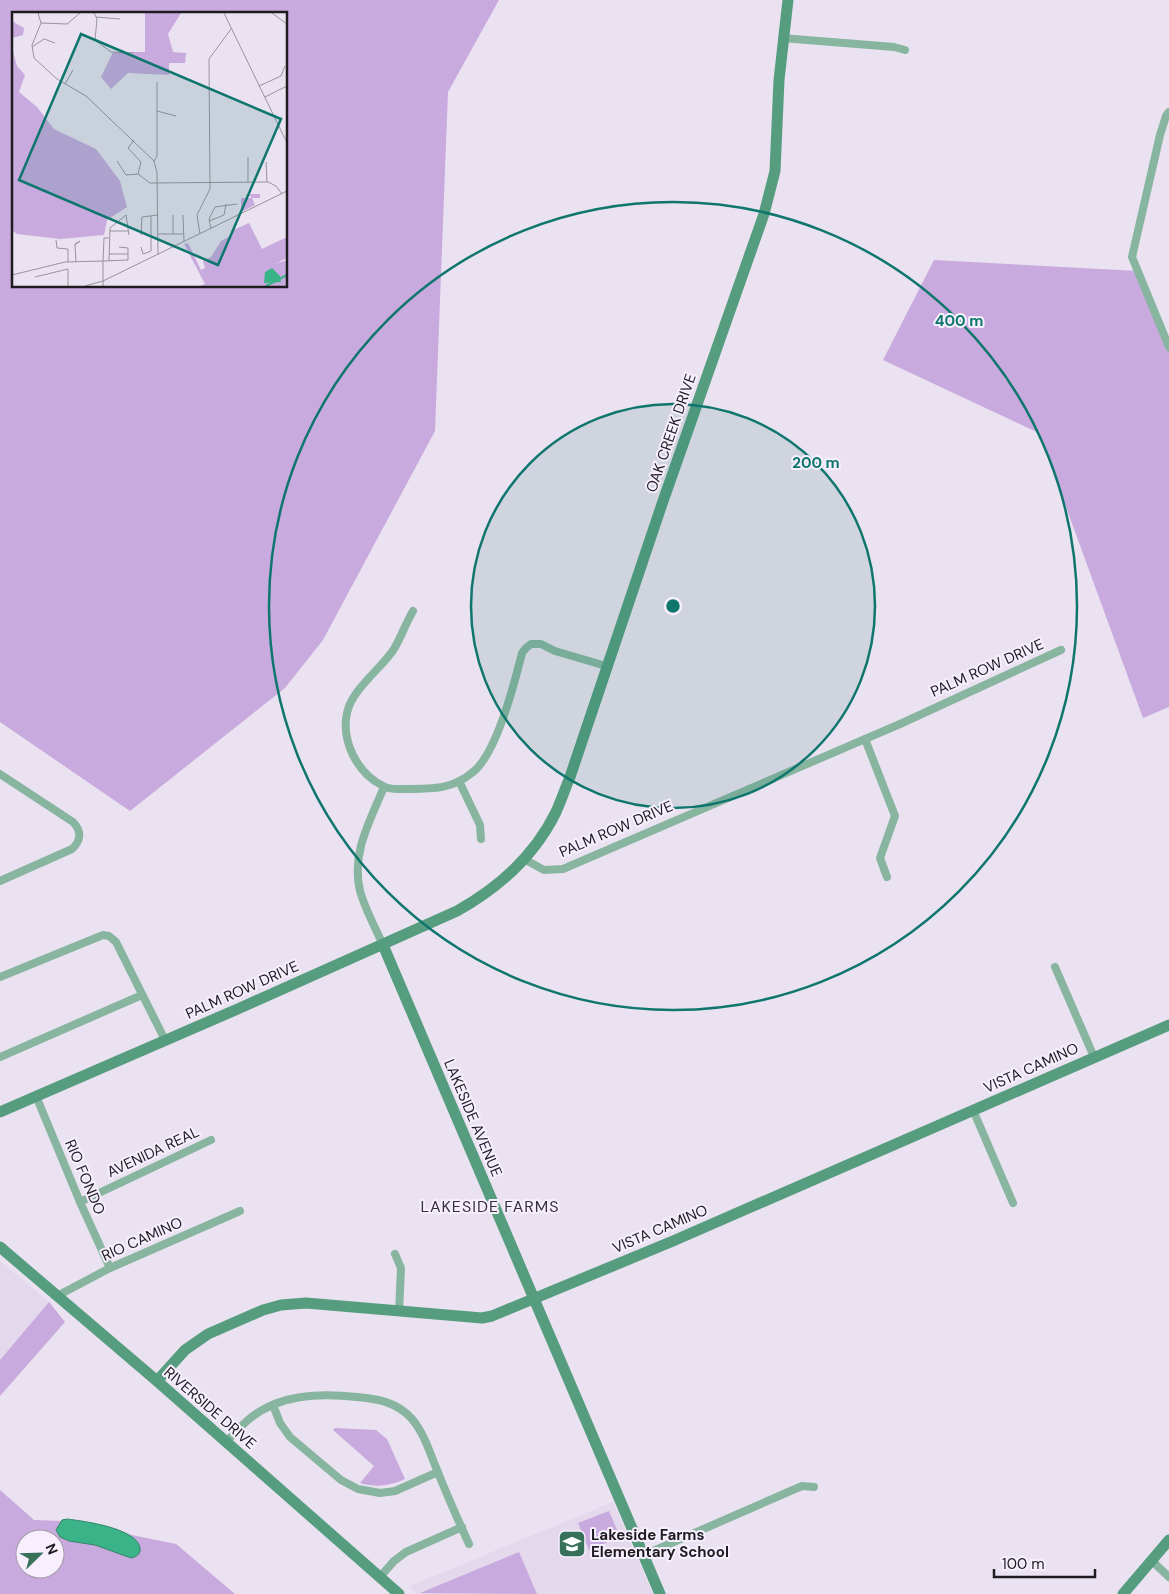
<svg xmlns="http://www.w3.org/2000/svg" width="1169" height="1594" viewBox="0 0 1169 1594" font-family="'DM Sans',sans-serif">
<rect width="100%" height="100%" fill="#eae2f0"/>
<!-- built -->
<g fill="#e4d8ed">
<polygon points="0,1261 49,1302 0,1360"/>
<polygon points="613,1502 653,1594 416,1594 410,1586"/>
</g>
<!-- green -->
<g fill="#c8aade" fill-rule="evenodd">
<path d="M0,0H499L448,92L435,431L323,640L285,688L130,811L0,722ZM14,14H286V286H14Z"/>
<polygon points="934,260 1138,271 1169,343 1169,707 1143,718 1039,433 883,360"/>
<polygon points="49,1302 65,1322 0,1396 0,1360"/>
<path d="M335,1428L376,1430L387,1439L405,1479C390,1486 376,1488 360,1483L374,1466L333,1430Z"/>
<path d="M0,1490L34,1520L63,1521L176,1544L235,1594H0ZM25,1539H55V1569H25Z"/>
<polygon points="609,1511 620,1537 589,1550 578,1523"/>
<polygon points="519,1552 537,1594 420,1593"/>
</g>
<!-- water -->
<path fill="#3bb388" stroke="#338669" d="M67,1519C83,1521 137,1528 140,1548C141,1554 136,1557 131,1558L95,1545L69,1541L60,1537L56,1530L62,1520Z"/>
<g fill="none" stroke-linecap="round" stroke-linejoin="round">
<!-- street -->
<g stroke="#88b5a0" stroke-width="8">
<polyline points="782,38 894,47 905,50"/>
<polyline points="1169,112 1166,116 1160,135 1132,257 1169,347"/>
<path d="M413,611C406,623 401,637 394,649C381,669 352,689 347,713C341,741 357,773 383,786C389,790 398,789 405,789C431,789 452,790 473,772C497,753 514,684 522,653L526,648L531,644H541L555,651L606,666"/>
<polyline points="865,739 895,816 880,858 887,877"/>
<path d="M0,774L73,822C82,831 81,841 72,849L0,881"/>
<polyline points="459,781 480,825 481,839"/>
<polyline points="524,859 544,870 563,869 900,724 1061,650"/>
<path d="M383,945C375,927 365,909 360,891C351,853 370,821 384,787"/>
<polyline points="1055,967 1094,1057"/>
<polyline points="0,977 103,935 109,936 116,942 165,1040"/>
<polyline points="0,1057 142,995"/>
<polyline points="36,1096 80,1202 110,1268"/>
<polyline points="973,1110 1013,1203"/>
<polyline points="80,1202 211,1140"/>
<polyline points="395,1254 401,1268 399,1312"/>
<polyline points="57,1296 110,1268 240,1211"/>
<polyline points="273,1405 280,1423 290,1437 341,1480 358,1489 380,1493 395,1491 438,1472"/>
<path d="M226,1442C233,1435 240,1427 248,1420C278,1394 319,1393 357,1397C378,1399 397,1402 412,1419C424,1433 430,1453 437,1470C447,1495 458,1520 469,1544"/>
<polyline points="644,1555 802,1486 814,1487"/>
<polyline points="1151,1560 1169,1577"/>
<polyline points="380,1577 394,1561 406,1552 462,1527"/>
</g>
<!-- secondary -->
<g stroke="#569c7f" stroke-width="11">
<polyline points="383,945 660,1594"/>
<path d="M0,1112L240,1008L457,911C498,888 535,855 556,812C561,801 565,789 570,777L662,504L764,214L775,171L779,80L788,0"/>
<polyline points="0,1247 157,1381 399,1594"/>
<polyline points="157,1381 185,1350 208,1334 263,1310 281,1305 306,1303 482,1318 492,1316 673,1241 1169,1025"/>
<polyline points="1123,1594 1169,1540"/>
</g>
</g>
<!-- distance rings -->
<circle cx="673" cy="606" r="202" fill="#0f766e" fill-opacity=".12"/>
<g fill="none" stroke="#0f766e" stroke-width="2.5">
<circle cx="673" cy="606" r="202"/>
<circle cx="673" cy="606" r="404"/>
</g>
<!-- icons -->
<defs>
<g id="school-square" transform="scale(1.4375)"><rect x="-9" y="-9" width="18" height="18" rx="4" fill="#37715a" stroke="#f7effd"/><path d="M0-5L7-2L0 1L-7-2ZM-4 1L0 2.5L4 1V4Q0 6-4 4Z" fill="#fff"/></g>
</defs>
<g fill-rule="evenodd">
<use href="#school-square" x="572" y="1544"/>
</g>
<g text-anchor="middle" stroke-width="4" stroke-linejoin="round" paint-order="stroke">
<!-- street labels -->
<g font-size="15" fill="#1f1c21" stroke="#f7effd">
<text transform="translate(671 433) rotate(-71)" y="5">OAK CREEK DRIVE</text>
<text transform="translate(987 668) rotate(-24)" y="5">PALM ROW DRIVE</text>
<text transform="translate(616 829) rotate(-23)" y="5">PALM ROW DRIVE</text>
<text transform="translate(242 990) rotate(-24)" y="5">PALM ROW DRIVE</text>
<text transform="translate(1031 1068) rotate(-24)" y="5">VISTA CAMINO</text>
<text transform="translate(473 1118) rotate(67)" y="5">LAKESIDE AVENUE</text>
<text transform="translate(153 1152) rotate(-25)" y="5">AVENIDA REAL</text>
<text transform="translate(85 1177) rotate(67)" y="5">RIO FONDO</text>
<text transform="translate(660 1229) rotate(-23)" y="5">VISTA CAMINO</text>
<text transform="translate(142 1239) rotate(-24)" y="5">RIO CAMINO</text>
<text transform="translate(210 1408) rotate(41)" y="5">RIVERSIDE DRIVE</text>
</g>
<!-- poi labels -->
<g font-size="15" font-weight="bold" fill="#1f1c21" stroke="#f7effd" text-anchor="start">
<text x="591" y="1540">Lakeside Farms<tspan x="591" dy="17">Elementary School</tspan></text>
</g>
<!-- neighbourhood labels -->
<g font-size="16" letter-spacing="1" fill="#37313b" stroke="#f7effd">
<text x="490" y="1212">LAKESIDE FARMS</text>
</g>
</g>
<!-- overview -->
<g transform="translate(12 12)">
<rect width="275" height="275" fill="#eae2f0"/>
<path d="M133,1H169L156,22L161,40L174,41L173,51H157V63L116,61L99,77L89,65L101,40H133ZM0,9L12,16L11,23L0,26ZM0,36L5,54L13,63L7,80L25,95L42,117L84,137L108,169L115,195L95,208L92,223L48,227L5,222L0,218ZM236,182H248V186H240L243,193L229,200V186H240ZM237,211L250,237L275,225V246L263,252L275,248V274H188L193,272L172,232L176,231L189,258L193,256L191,249L199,245L209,229L220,223L219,219Z" fill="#c8aade"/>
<path d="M260,256L268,264L269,270L252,271L253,260Z" fill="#3bb388"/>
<path fill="none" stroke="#3bb388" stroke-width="2.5" d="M254,274L275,263"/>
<path fill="none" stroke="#99939d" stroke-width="1" d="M26,1L29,11L20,33L22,46L45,67L74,84L142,149L145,161L146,243M82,1L85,7L83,28L99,40L122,41M212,1L275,131M260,1L275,12M84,5L108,7M29,11L55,12L68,1M20,35L32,27L43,31M53,72L61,58M247,74L269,64L273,54M253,85L275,74M145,99L164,104M105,149L114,163L126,162L129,150L116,136L122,128M142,149L145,144V70M254,150L255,170M126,162L138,171L256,170L264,174L270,182M236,170V145M161,203V222M171,203L172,230M197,209L212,203L214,192M199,217L197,207L203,195L225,192M98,219H117M146,222H171M188,222L185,203L198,177L197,47L219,17M129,223L130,205L146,203M98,226H92L91,249L116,248V236L107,235M44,228L45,236L56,237V250M63,233L68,229L63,232V233L64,250M129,235L131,242L139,239V204M97,242H116M97,249L98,216L114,203L117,223M0,263L53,250L91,249V274M23,265L56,257V274M91,269L275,179M73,274L91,269"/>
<path fill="#0f766e" fill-opacity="0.15" stroke="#0f766e" stroke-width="2.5" d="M69,22L269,107L206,253L7,168Z"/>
<rect width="275" height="275" fill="none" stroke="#1f1c21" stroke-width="2.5"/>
</g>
<circle cx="673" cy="606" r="8" fill="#0f766e" stroke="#f7effd" stroke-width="2.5"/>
<g font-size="15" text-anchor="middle" font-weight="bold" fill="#0f766e" stroke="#f7effd" stroke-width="4" stroke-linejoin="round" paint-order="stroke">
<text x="959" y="326">400 m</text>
<text x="816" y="468">200 m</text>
</g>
<!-- north arrow -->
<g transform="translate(40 1554) rotate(67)"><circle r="24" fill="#f7effd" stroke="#a19ba5"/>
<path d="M0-4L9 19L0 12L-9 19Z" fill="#37715a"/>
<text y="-8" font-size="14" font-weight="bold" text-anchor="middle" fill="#1f1c21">N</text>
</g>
<!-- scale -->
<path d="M994 1569v8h101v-8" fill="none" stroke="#1f1c21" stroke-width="2.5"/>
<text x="1002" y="1569" font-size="15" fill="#1f1c21" stroke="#f7effd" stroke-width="4" paint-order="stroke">100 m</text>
</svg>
